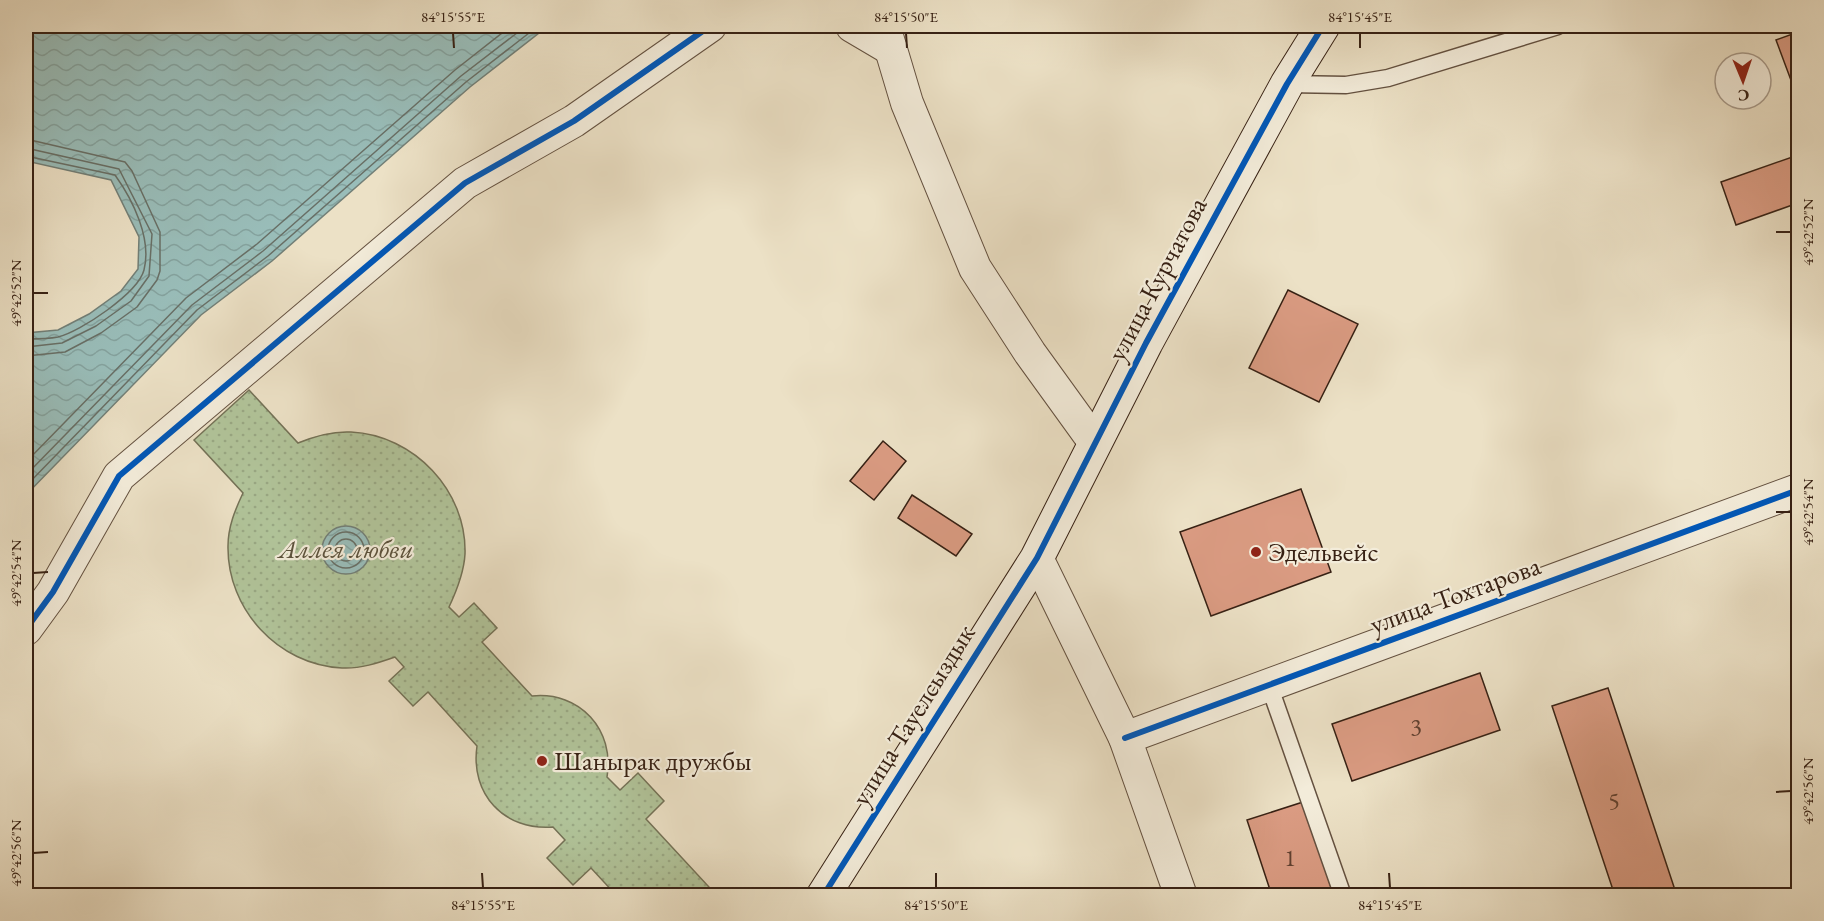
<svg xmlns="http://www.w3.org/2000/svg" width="1824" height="921" viewBox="0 0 1824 921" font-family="'EB Garamond',serif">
<defs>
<pattern id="park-dots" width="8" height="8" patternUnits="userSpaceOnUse" patternTransform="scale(1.5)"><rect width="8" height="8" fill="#b1c49a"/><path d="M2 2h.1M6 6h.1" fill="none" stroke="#99a884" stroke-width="1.8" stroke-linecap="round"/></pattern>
<pattern id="water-waves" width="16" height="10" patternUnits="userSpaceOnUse" patternTransform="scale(1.5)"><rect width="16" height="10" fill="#99bdb9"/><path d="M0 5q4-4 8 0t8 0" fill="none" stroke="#84a29e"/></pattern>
</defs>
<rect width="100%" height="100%" fill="#ece1c6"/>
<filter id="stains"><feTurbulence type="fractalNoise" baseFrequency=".00333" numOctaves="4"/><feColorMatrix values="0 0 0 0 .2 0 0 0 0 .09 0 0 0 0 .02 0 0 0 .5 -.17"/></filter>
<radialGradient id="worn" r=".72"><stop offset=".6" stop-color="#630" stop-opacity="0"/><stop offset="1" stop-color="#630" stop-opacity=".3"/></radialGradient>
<!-- park -->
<path fill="url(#park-dots)" stroke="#747257" stroke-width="1.5" d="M249,390L298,443C315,436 332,431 351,432C414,435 467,491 465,554C464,573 457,590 449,607L459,617L474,603L497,628L482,642L532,696C580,691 615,730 607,777L620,790L638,773L664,801L646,819L709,887L704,895H616L591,868L573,885L547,858L565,840L553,827C504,831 470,794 477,746L428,692L413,706L389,681L404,667L395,657C378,663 360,669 342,668C278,665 227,609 228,546C228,527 235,510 243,493L194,440Z"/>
<!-- water -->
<g fill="url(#water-waves)" stroke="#727f77" stroke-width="1.5">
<polygon points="26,26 548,26 470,87 272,261 201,315 26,495 26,333 58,330 89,314 121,291 138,269 139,237 111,180 26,161"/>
<circle cx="346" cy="550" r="24"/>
</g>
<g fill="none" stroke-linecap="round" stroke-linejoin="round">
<!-- shore -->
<g stroke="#686f66" stroke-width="1.5">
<polyline points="26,139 125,162 132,171 160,232 160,271 157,280 137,307 101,333 65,352 26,356"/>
<polyline points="26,148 119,169 152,234 149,276 131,301 96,326 62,343 26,347"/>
<path d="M26,156L115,175C133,200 152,239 144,270C138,293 80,332 58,337C48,339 36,339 26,339"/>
<polyline points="26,462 186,298 257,244 455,70 511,26"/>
<polyline points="26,475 192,305 263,251 461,76 526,26"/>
<polyline points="26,486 197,310 268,256 466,82 538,26"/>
<circle cx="346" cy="550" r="18"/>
<circle cx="346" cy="550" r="11"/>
</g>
</g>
<!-- building -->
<g fill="#da9b82" stroke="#372114" stroke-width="1.5">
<polygon points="1798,32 1798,99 1776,40"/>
<polygon points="1798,155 1798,203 1736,225 1721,182"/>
<polygon points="1288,290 1358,324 1319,402 1249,368"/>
<polygon points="883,441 906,461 874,500 850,481"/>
<polygon points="1301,489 1331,572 1211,616 1180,532"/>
<polygon points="912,495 972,534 956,556 898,518"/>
<polygon points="1480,673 1500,730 1352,781 1332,724"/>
<polygon points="1608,688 1677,896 1615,896 1552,706"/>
<polygon points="1303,802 1334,896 1272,896 1247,820"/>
</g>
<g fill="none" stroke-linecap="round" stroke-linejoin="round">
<!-- lane casing -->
<g stroke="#645140" stroke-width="19">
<g id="lane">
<polyline points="1287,84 1346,85 1388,78 1558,26"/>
<polyline points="1269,685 1343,896"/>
</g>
</g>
<!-- street casing -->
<g stroke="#645140" stroke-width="34">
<g id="street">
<polyline points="852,26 891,49"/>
<polyline points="884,26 907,103 975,268 1030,353 1095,443"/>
<polyline points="1037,558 1125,738 1181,896"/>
<polyline points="26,629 53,592 119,476 465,183 574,121 710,26"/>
<polyline points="1125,738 1798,490"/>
</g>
</g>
<!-- secondary casing -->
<g stroke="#372114" stroke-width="35">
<polyline id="secondary" points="823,896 1037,558 1146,343 1287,84 1323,26"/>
</g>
<!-- lane -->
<use href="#lane" stroke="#f3ecda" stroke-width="16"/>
<!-- street -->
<use href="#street" stroke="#f3ecda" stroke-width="32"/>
<!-- secondary -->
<use href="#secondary" stroke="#f3ecda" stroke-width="33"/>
<!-- cycleway casing -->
<g stroke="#f3ecda" stroke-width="10">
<g id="cycleway">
<polyline points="26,629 53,592 119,476 465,183 574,121 710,26"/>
<polyline points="1125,738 1798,490"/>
<polyline points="823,896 1037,558 1146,343 1287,84 1323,26"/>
</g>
</g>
<!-- cycleway -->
<use href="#cycleway" stroke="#0057b8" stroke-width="6"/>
</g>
<!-- ticks -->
<path fill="none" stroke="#372114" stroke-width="2" d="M453,33L454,48M906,33L907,48M1360,33V48M1776,232H1791M33,293H48M1776,512H1791M33,573L48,572M1776,792L1791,791M33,853L48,852M482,873L483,888M936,873V888M1389,873L1390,888"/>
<!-- markers -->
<g fill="#8f2418" stroke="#f3ecda" stroke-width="2">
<circle cx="1256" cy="552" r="6"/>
<circle cx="542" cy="761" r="6"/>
</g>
<g text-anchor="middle" stroke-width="4.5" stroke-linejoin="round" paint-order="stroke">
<!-- number labels -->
<g font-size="24" fill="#604030">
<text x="1416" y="735">3</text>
<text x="1614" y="809">5</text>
<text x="1290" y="866">1</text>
</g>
<!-- street labels -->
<g font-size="27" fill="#372114" stroke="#f3ecda">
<text transform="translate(1157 279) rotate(-62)" y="9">улица Курчатова</text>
<text transform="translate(1455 595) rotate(-20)" y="9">улица Тохтарова</text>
<text transform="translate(913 715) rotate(-58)" y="9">улица Тауелсыздык</text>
</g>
<!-- park labels -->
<g font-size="27" font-style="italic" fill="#5c523c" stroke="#f3ecda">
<text x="346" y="558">Аллея любви</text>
</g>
<!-- poi labels -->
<g font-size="27" fill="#372114" stroke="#f3ecda" text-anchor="start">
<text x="1268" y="561">Эдельвейс</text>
<text x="554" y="770">Шанырак дружбы</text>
</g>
</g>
<!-- margin -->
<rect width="1824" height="921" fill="none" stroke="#ece1c6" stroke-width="66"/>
<!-- north arrow -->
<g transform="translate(1743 81) rotate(178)"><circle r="28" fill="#f3ecda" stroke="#a89b8b" stroke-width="1.5"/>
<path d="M0-4.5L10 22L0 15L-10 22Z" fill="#8f2418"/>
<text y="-9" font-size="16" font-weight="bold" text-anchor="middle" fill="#372114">С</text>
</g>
<rect x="33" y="33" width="1758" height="855" fill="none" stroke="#372114" stroke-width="2"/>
<g font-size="15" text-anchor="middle" fill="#372114">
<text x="453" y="22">84°15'55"E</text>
<text x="906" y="22">84°15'50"E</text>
<text x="1360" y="22">84°15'45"E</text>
<text transform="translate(1808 232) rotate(-90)" y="5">49°42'52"N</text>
<text transform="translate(16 293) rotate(-90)" y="5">49°42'52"N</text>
<text transform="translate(1808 512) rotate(-90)" y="5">49°42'54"N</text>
<text transform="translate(16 573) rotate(-90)" y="5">49°42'54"N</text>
<text transform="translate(1808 791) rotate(-90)" y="5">49°42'56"N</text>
<text transform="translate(16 853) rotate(-90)" y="5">49°42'56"N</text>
<text x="483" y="910">84°15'55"E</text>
<text x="936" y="910">84°15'50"E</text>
<text x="1390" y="910">84°15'45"E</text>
</g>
<rect width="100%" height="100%" filter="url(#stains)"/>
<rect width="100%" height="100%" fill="url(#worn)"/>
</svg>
